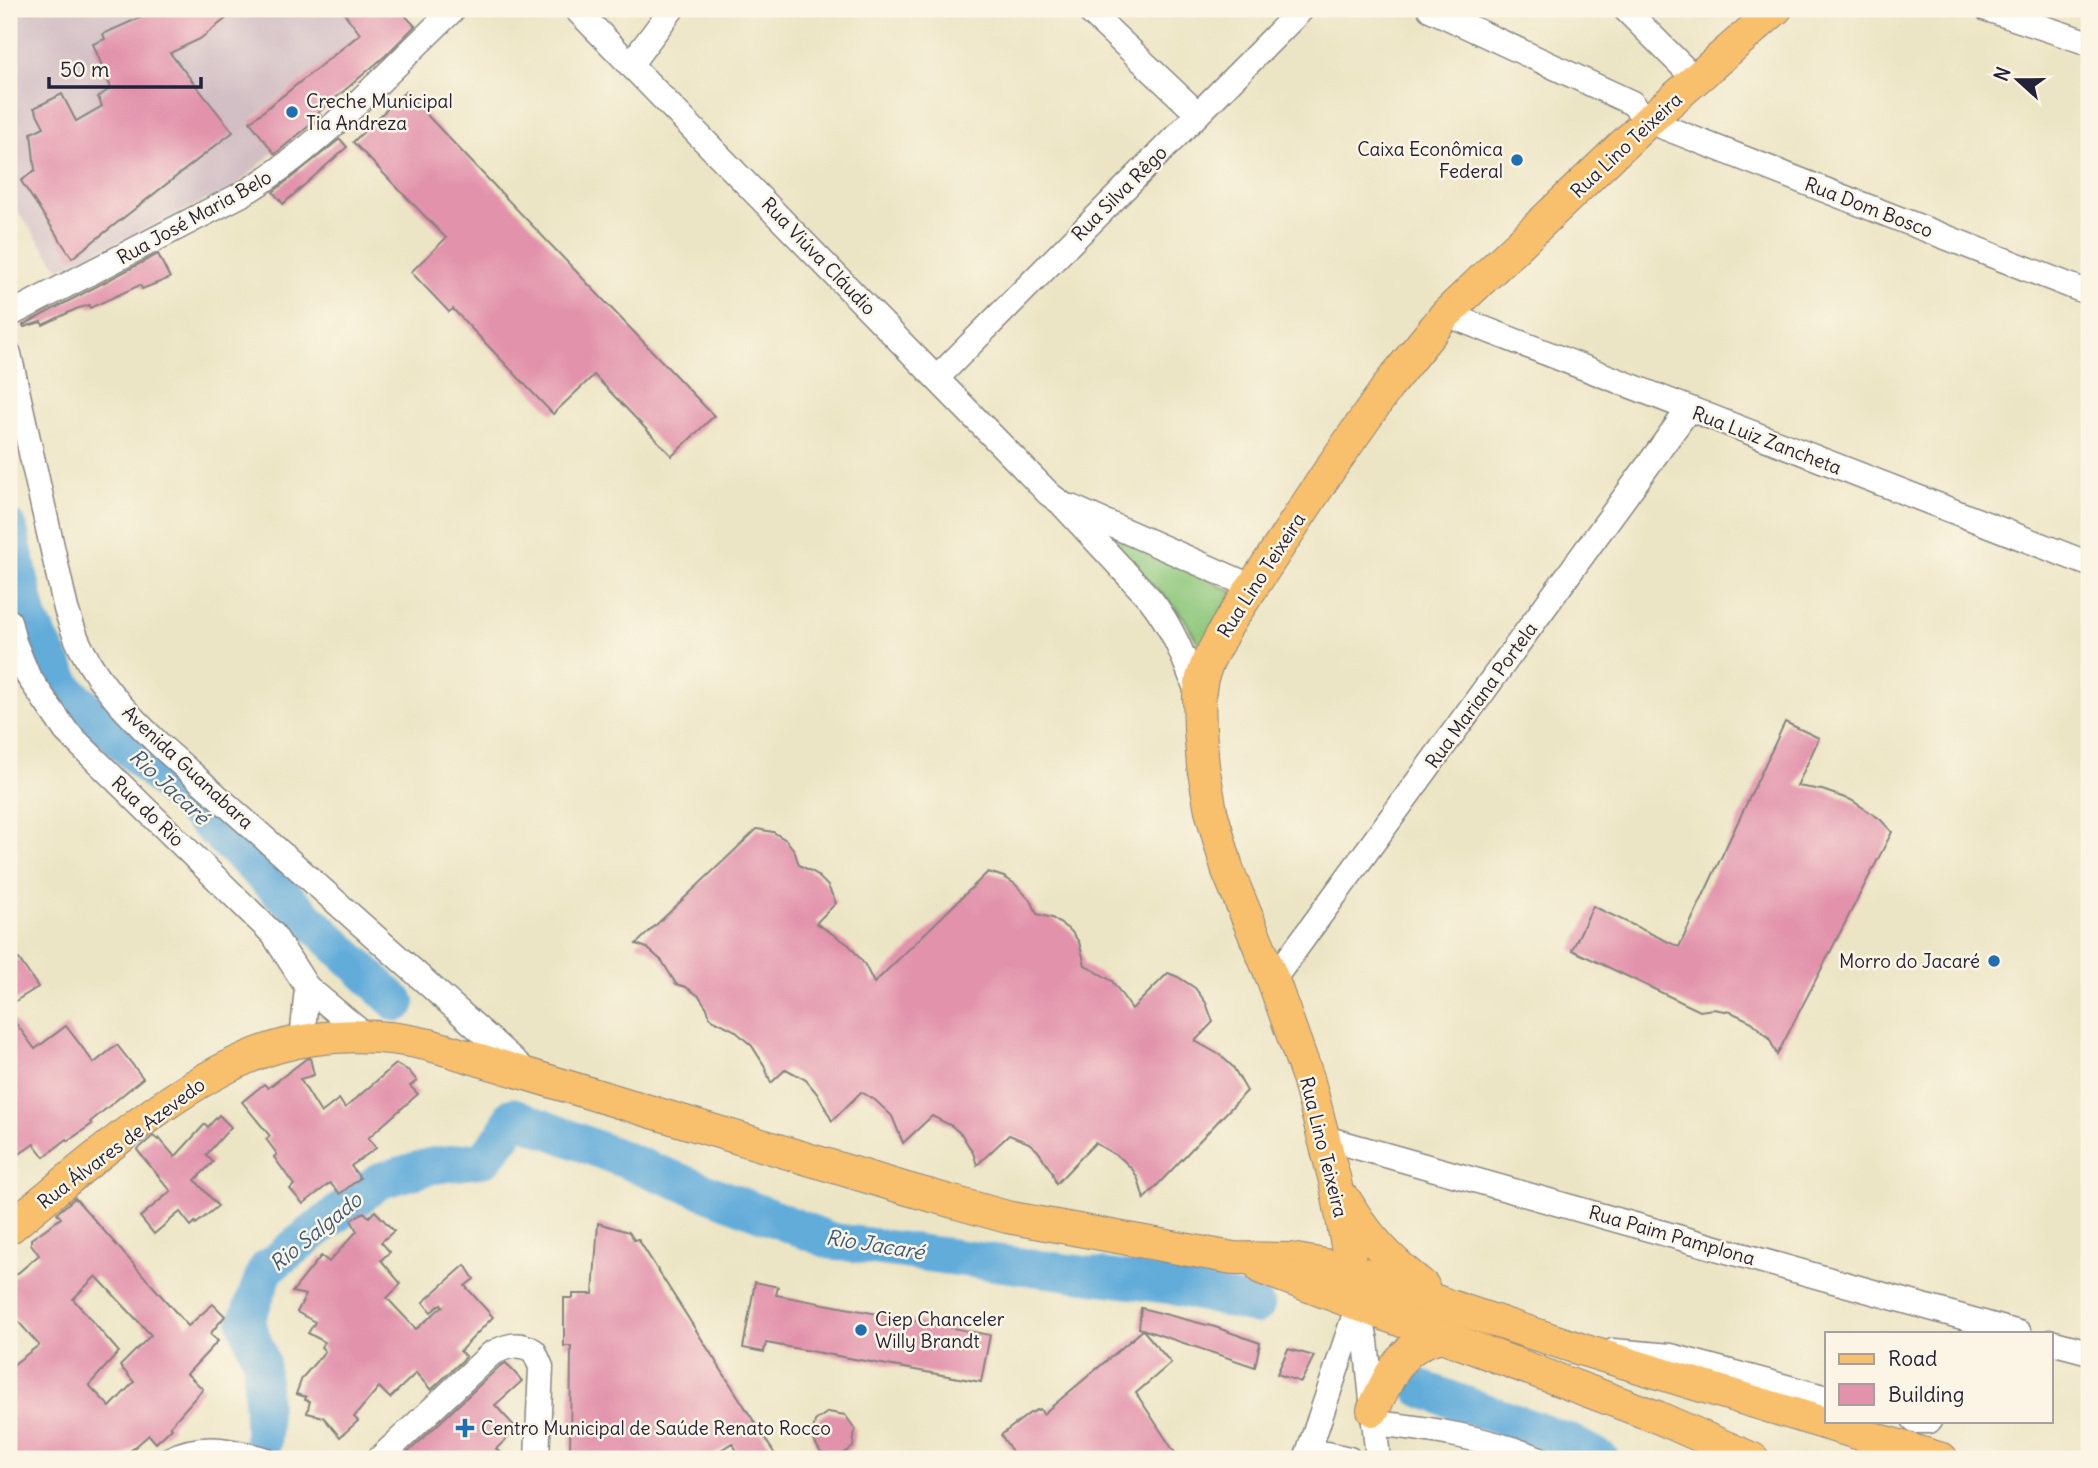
<svg xmlns="http://www.w3.org/2000/svg" width="2098" height="1468" viewBox="0 0 2098 1468" font-family="Delius,sans-serif">
<rect width="100%" height="100%" fill="#fcf5e5"/>
<filter id="ink" filterUnits="userSpaceOnUse"><feTurbulence type="fractalNoise" baseFrequency=".0143" numOctaves="2"/><feDisplacementMap in="SourceGraphic" scale="14" xChannelSelector="R" yChannelSelector="G"/><feConvolveMatrix kernelMatrix="1 2 1 2 8 2 1 2 1" color-interpolation-filters="sRGB"/></filter>
<filter id="wash" filterUnits="userSpaceOnUse"><feTurbulence type="fractalNoise" baseFrequency=".00686" numOctaves="4" result="noise"/><feDisplacementMap in="SourceGraphic" scale="28" xChannelSelector="R" yChannelSelector="G"/><feGaussianBlur stdDeviation="1.57" result="paint"/><feColorMatrix in="noise" values="0 0 0 0 0 0 0 0 0 0 0 0 0 0 0 0 0 1.4 0 .05"/><feComposite in="paint" operator="in"/></filter>
<g filter="url(#wash)">
<rect width="100%" height="100%" fill="#ece5c5"/>
<!-- industrial -->
<polygon fill="#d2bec5" points="16,9 392,9 250,121 273,152 235,187 59,269 9,199 9,136 19,37"/>
<!-- green -->
<polygon fill="#8dc77b" stroke="#58745b" stroke-width="2" points="1109,532 1233,592 1201,648 1184,618 1169,601 1108,542"/>
<g fill="none" stroke-linecap="round" stroke-linejoin="round">
<!-- river -->
<g stroke="#62acda" stroke-width="37">
<polyline points="9,528 29,619 67,690 397,1003"/>
<polyline points="1422,1389 1569,1442 1601,1459"/>
<polyline points="263,1442 261,1361 246,1322 266,1269 379,1181 431,1166 484,1159 504,1135 513,1116 831,1241 1172,1286 1256,1306"/>
</g>
</g>
<g id="blocks">
<!-- building -->
<g fill="#e292ab" fill-rule="evenodd">
<polygon points="159,9 238,9 200,39 170,53 233,132 72,258 21,181 35,170 31,133 44,127 34,108 62,94 76,121 102,106 98,97 111,88 93,44 105,39 103,34"/>
<polygon points="341,9 399,9 415,26 385,56 318,113 321,116 275,154 250,122 360,34"/>
<polygon points="405,92 714,416 672,456 594,375 553,414 453,309 449,312 411,272 446,238 353,142"/>
<polygon points="340,139 347,147 283,204 273,192"/>
<polygon points="158,254 170,278 142,289 140,285 90,308 89,305 76,309 43,325 41,322 24,327 23,325"/>
<polygon points="1785,722 1819,738 1797,786 1822,790 1851,800 1880,819 1892,832 1777,1055 1769,1038 1752,1022 1731,1012 1713,1009 1700,1011 1572,950 1593,906 1679,947"/>
<polygon points="757,829 773,832 786,840 794,850 799,865 815,873 828,886 836,903 816,923 849,945 865,965 874,983 988,872 1004,877 1015,884 1032,902 1037,914 1052,918 1071,931 1079,942 1085,965 1112,981 1132,1009 1168,973 1178,977 1195,988 1206,1003 1213,1022 1195,1041 1220,1055 1233,1067 1247,1091 1144,1199 1138,1179 1133,1170 1122,1159 1095,1143 1056,1184 1052,1172 1038,1151 1029,1143 1009,1135 977,1165 973,1153 962,1135 952,1126 932,1116 903,1143 892,1116 875,1100 861,1092 832,1121 819,1096 806,1080 786,1069 771,1083 764,1065 752,1046 734,1030 710,1018 707,1008 699,996 686,987 676,984 662,961 647,948 636,944"/>
<polygon points="19,959 38,987 9,1005 9,964"/>
<polygon points="9,1014 35,1049 66,1026 94,1063 117,1045 143,1078 90,1122 92,1124 68,1141 67,1139 44,1157 34,1144 9,1161"/>
<polygon points="310,1058 314,1075 300,1079 321,1113 339,1099 345,1108 396,1064 409,1071 417,1081 410,1086 418,1094 368,1138 376,1148 351,1166 360,1178 340,1194 330,1183 303,1204 290,1189 294,1185 274,1157 277,1154 266,1139 270,1136 242,1102 264,1084 268,1088 306,1059"/>
<polygon points="219,1115 231,1127 206,1155 213,1162 195,1180 218,1206 196,1224 195,1222 191,1226 180,1212 154,1234 140,1217 171,1191 137,1150 153,1136 158,1140 159,1138 175,1157 205,1124 208,1127"/>
<path d="M75,1198L188,1326L213,1304L225,1316L210,1334L218,1341L187,1374L203,1389L170,1426L172,1428L156,1443L149,1435L121,1459H9V1368L39,1345L9,1311V1294L13,1289L10,1286L13,1282L11,1279L39,1255L31,1244V1239L61,1218L57,1213ZM96,1276L151,1335L120,1366L134,1382L110,1407L89,1385L119,1352L73,1299Z"/>
<polygon points="375,1211 394,1231 381,1242 390,1252 381,1260 401,1284 387,1298 416,1329 443,1306 441,1304 431,1312 423,1302 465,1265 474,1279 465,1286 493,1317 460,1351 466,1357 431,1390 416,1373 390,1398 379,1387 354,1417 358,1421 340,1437 323,1417 307,1413 310,1401 305,1400 306,1397 296,1394 302,1378 325,1351 321,1347 325,1342 308,1333 315,1322 297,1312 306,1295 292,1292 321,1256 329,1262 357,1231 351,1220 364,1212 369,1217"/>
<polygon points="598,1223 629,1232 634,1240 638,1239 778,1459 742,1459 732,1443 707,1459 570,1459 571,1346 564,1346 564,1298 573,1298 573,1294 593,1294"/>
<polygon points="755,1282 778,1287 776,1295 990,1335 981,1382 766,1343 764,1352 743,1348"/>
<polygon points="1141,1308 1215,1327 1260,1343 1255,1367 1139,1328"/>
<polygon points="1143,1330 1171,1363 1136,1393 1179,1459 1017,1459 1001,1435 1030,1413 1040,1409 1043,1414"/>
<polygon points="1288,1349 1314,1356 1301,1382 1277,1374"/>
<polygon points="506,1363 522,1381 495,1405 517,1429 496,1449 506,1459 407,1459 404,1456 500,1366"/>
<polygon points="828,1412 845,1415 855,1429 853,1447 839,1457 821,1453 812,1437 815,1421"/>
</g>
</g>
</g>
<g filter="url(#ink)">
<use href="#blocks" fill-opacity="0" stroke="#878480" stroke-width="2"/>
<g fill="none" stroke-linecap="round" stroke-linejoin="round">
<!-- minor casing -->
<g stroke="#878480" stroke-width="27">
<g id="minor">
<path d="M576,9L1049,494L1061,503L1151,600C1174,629 1186,663 1199,697"/>
<polyline points="1087,9 1198,114"/>
<polyline points="1430,9 1632,103 1648,121 2089,293"/>
<polyline points="1625,9 1696,80"/>
<polyline points="1987,9 2089,43"/>
<polyline points="630,65 672,9"/>
<polyline points="1446,314 2089,564"/>
<path d="M9,315L244,193C321,147 388,71 454,9"/>
<path d="M9,354L66,609C71,623 75,638 82,650C102,689 132,718 163,748L528,1073"/>
<polyline points="937,378 1302,9"/>
<polyline points="1071,507 1253,587"/>
<polyline points="9,621 14,642 28,676 66,731 273,934 307,987 367,1037"/>
<polyline points="1273,980 1689,409"/>
<polyline points="302,1041 307,987"/>
<polyline points="1325,1138 2019,1333"/>
<polyline points="1358,1305 1366,1341 1378,1459"/>
<polyline points="2051,1342 2089,1352"/>
<polyline points="1613,1351 1671,1356 1827,1398"/>
<polyline points="1915,1421 1929,1421"/>
<path d="M1374,1423C1432,1429 1486,1438 1540,1459"/>
<path d="M170,1459C202,1443 231,1450 264,1459"/>
<path d="M379,1459L491,1354C506,1346 519,1341 534,1351L541,1367L537,1459"/>
<polyline points="1306,1459 1358,1305"/>
<polyline points="1314,1459 1327,1454 1349,1459"/>
</g>
</g>
<!-- major casing -->
<g stroke="#878480" stroke-width="34">
<g id="major">
<path d="M1346,1201C1366,1236 1391,1262 1423,1286"/>
<path d="M9,1228C84,1168 185,1074 277,1047C326,1033 380,1033 430,1045L907,1189L1007,1217L1233,1258L1291,1259L1353,1270L1447,1305L1583,1350L1942,1459"/>
<polyline points="1261,1268 1657,1417 1753,1459"/>
<polyline points="1358,1305 1335,1181 1308,1078 1273,980 1228,871 1211,811 1203,766 1200,730 1199,697 1202,678 1208,661 1226,627 1332,466 1391,382 1446,314 1648,121 1776,9"/>
<path d="M1373,1410C1390,1375 1401,1344 1442,1336"/>
</g>
</g>
<!-- minor -->
<use href="#minor" stroke="#fff" stroke-width="24"/>
<!-- major -->
<use href="#major" stroke="#f8bf6c" stroke-width="32"/>
</g>
</g>
<!-- markers -->
<g fill="#1f6fb2" stroke="#fcf5e5" stroke-width="2.5">
<circle cx="292" cy="112" r="7"/>
<circle cx="1517" cy="160" r="7"/>
<circle cx="1994" cy="961" r="7"/>
<circle cx="861" cy="1330" r="7"/>
<path d="M461.5 1417.5h7v7h7v7h-7v7h-7v-7h-7v-7h7z"/>
</g>
<g text-anchor="middle" stroke-width="5" stroke-linejoin="round" paint-order="stroke">
<!-- poi labels -->
<g font-size="19" fill="#22223b" stroke="#fcf5e5" text-anchor="start">
<text x="306" y="108">Creche Municipal<tspan x="306" dy="22">Tia Andreza</tspan></text>
<text x="1503" y="156" text-anchor="end">Caixa Econômica<tspan x="1503" dy="22">Federal</tspan></text>
<text x="1980" y="968" text-anchor="end">Morro do Jacaré</text>
<text x="875" y="1326">Ciep Chanceler<tspan x="875" dy="22">Willy Brandt</tspan></text>
<text x="481" y="1435">Centro Municipal de Saúde Renato Rocco</text>
</g>
<!-- street labels -->
<g font-size="19" fill="#22223b" stroke="#fcf5e5">
<text transform="translate(1626 145) rotate(-43)" y="7">Rua Lino Teixeira</text>
<text transform="translate(1119 193) rotate(-45)" y="7">Rua Silva Rêgo</text>
<text transform="translate(1869 207) rotate(21)" y="7">Rua Dom Bosco</text>
<text transform="translate(194 217) rotate(-29)" y="7">Rua José Maria Belo</text>
<text transform="translate(819 256) rotate(46)" y="7">Rua Viúva Cláudio</text>
<text transform="translate(1767 440) rotate(21)" y="7">Rua Luiz Zancheta</text>
<text transform="translate(1261 575) rotate(-57)" y="7">Rua Lino Teixeira</text>
<text transform="translate(1481 695) rotate(-54)" y="7">Rua Mariana Portela</text>
<text transform="translate(188 767) rotate(43)" y="7">Avenida Guanabara</text>
<text transform="translate(148 811) rotate(44)" y="7">Rua do Rio</text>
<text transform="translate(121 1143) rotate(-37)" y="7">Rua Álvares de Azevedo</text>
<text transform="translate(1324 1147) rotate(76)" y="7">Rua Lino Teixeira</text>
<text transform="translate(1672 1235) rotate(16)" y="7">Rua Paim Pamplona</text>
</g>
<!-- water labels -->
<g font-size="21" font-style="italic" fill="#3c597b" stroke="#fcf5e5">
<text transform="translate(169 787) rotate(43)" y="7">Rio Jacaré</text>
<text transform="translate(316 1232) rotate(-39)" y="7">Rio Salgado</text>
<text transform="translate(875 1245) rotate(9)" y="7">Rio Jacaré</text>
</g>
</g>
<!-- margin -->
<rect width="2098" height="1468" fill="none" stroke="#fcf5e5" stroke-width="35"/>
<!-- legend -->
<rect x="1825" y="1332" width="228" height="91" fill="#fcf5e5" stroke="#a5a1a1" stroke-width="2"/>
<rect x="1839" y="1354" width="35" height="10" fill="#f8bf6c" stroke="#a5a1a1" stroke-width="2"/>
<text x="1888" y="1366" font-size="21" fill="#22223b">Road</text>
<rect x="1839" y="1384" width="35" height="21" fill="#e292ab" stroke="#a5a1a1" stroke-width="2"/>
<text x="1888" y="1402" font-size="21" fill="#22223b">Building</text>
<!-- north arrow -->
<g transform="translate(2018 80) rotate(291)" stroke="#fcf5e5" stroke-width="5" paint-order="stroke">
<path d="M0-5L12 26L0 18L-12 26Z" fill="#22223b"/>
<text y="-10" font-size="19" font-weight="bold" text-anchor="middle" fill="#22223b">N</text>
</g>
<!-- scale -->
<path d="M49 77v10h152v-10" fill="none" stroke="#22223b" stroke-width="3.5"/>
<text x="60" y="77" font-size="21" fill="#22223b" stroke="#fcf5e5" stroke-width="5" paint-order="stroke">50 m</text>
</svg>
